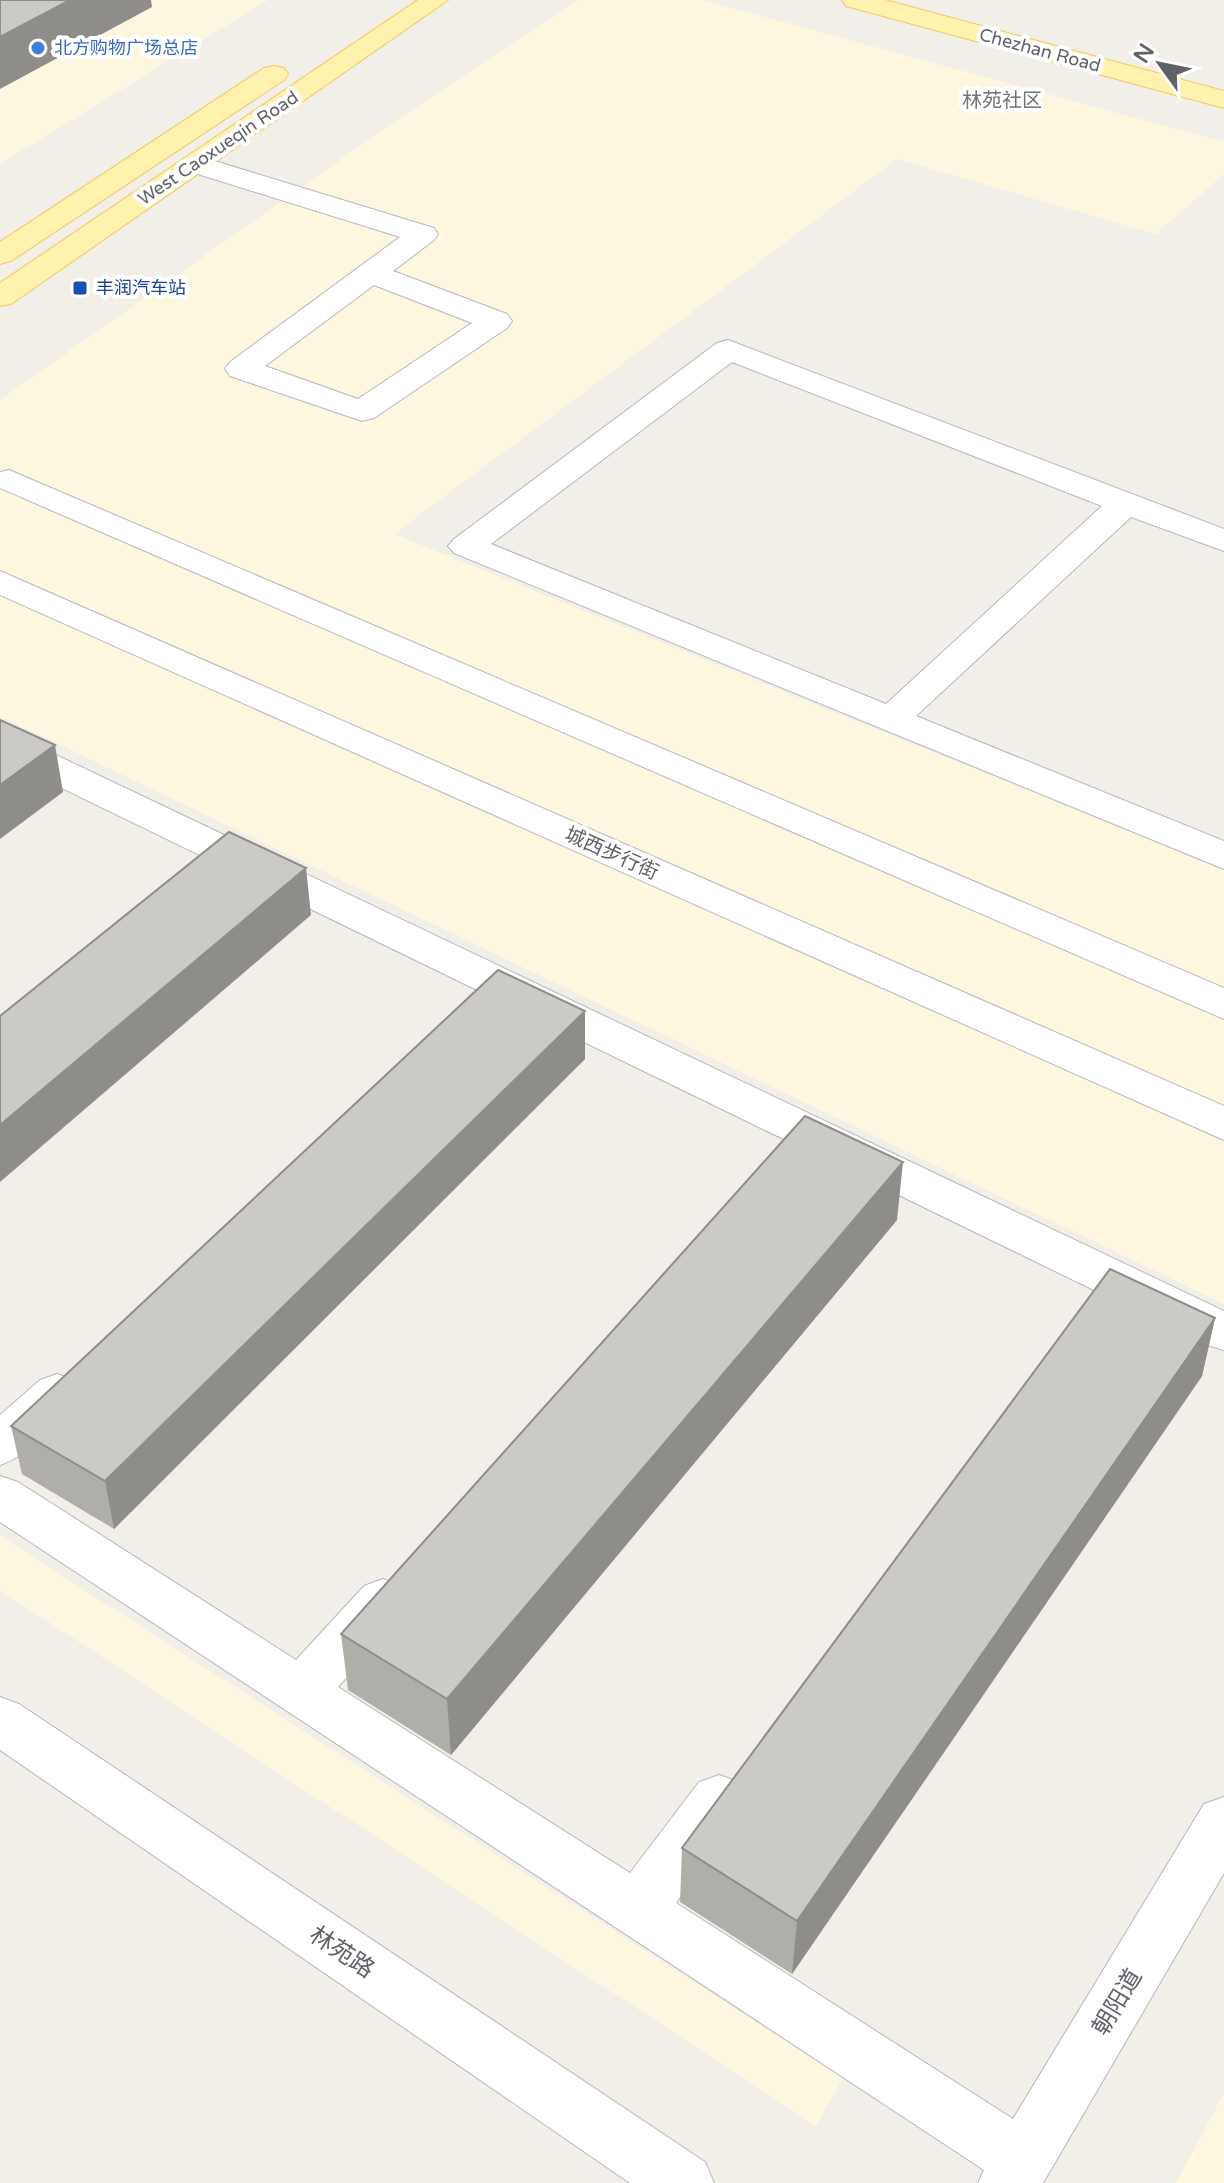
<svg xmlns="http://www.w3.org/2000/svg" width="1224" height="2183" viewBox="0 0 1224 2183" font-family="'Varela Round','Noto Sans SC',sans-serif">
<rect width="100%" height="100%" fill="#f1efe8"/>
<!-- commercial -->
<g fill="#fef7e0">
<polygon points="0,0 268,0 0,164"/>
<polygon points="579,0 702,0 1224,142 1224,174 1156,234 897,159 394,534 1224,870 1224,1304 0,716 0,400 401,117"/>
<polygon points="0,1536 843,2078 816,2126 0,1590"/>
<polygon points="1224,2093 1224,2183 1176,2183"/>
</g>
<g fill="none" stroke-linecap="round" stroke-linejoin="round">
<!-- minor casing -->
<g stroke="#b5b8bc" stroke-width="2">
<g id="minor">
<path d="M195,155L434,228L438,234L434,240L393,271L507,314L512,321L507,328L374,418L362,421L230,376L225,369L230,362L400,237L185,170L181,164L185,158ZM374,285L472,323L358,399L265,366Z"/>
<path d="M728,340L1224,529V551L1131,517L916,716L1224,841V869L454,553L448,546L454,539L717,343ZM732,362L1102,506L886,704L491,544Z"/>
<polygon points="9,470 1224,988 1224,1019 0,488 0,472"/>
<polygon points="0,571 1224,1106 1224,1140 0,595"/>
<polygon points="0,731 14,735 1224,1311 1224,1350 1207,1345 0,758"/>
<path d="M57,1374L74,1380L81,1393C68,1419 27,1456 0,1465V1415L40,1380Z"/>
<polygon points="0,1476 18,1482 296,1660 364,1586 383,1579 402,1586 409,1601 402,1616 338,1687 630,1873 699,1782 719,1775 739,1782 747,1799 739,1816 676,1903 1013,2119 1204,1804 1224,1797 1224,1873 1043,2183 978,2183 984,2170 0,1522"/>
<polygon points="0,1697 19,1704 705,2162 714,2183 630,2183 0,1750"/>
</g>
</g>
<!-- major casing -->
<g stroke="#f2c960" stroke-width="2">
<g id="major">
<polygon points="418,0 448,0 11,304 0,306 0,283"/>
<polygon points="842,0 885,0 1224,91 1224,108 846,6"/>
<polygon points="274,66 284,68 288,74 284,80 11,261 0,264 0,242 264,68"/>
</g>
</g>
<!-- minor -->
<use href="#minor" fill="#fff" fill-rule="evenodd"/>
<!-- major -->
<use href="#major" fill="#fff2af" fill-rule="evenodd"/>
</g>
<!-- wall -->
<g fill="#afaea9">
<polygon points="585,1011 585,1059 114,1529 22,1474 11,1426"/>
<polygon points="897,1220 451,1755 348,1690 341,1634"/>
<polygon points="1215,1318 1202,1376 792,1974 680,1902 682,1848"/>
</g>
<!-- shaded-wall -->
<g fill="#8f8d8a">
<polygon points="70,0 151,0 152,7 0,89 0,37"/>
<polygon points="55,745 63,792 0,839 0,785"/>
<polygon points="306,868 311,915 0,1182 0,1125"/>
<polygon points="585,1011 585,1059 114,1529 105,1481"/>
<polygon points="903,1162 897,1220 451,1755 447,1699"/>
<polygon points="1215,1318 1202,1376 792,1974 797,1921"/>
</g>
<!-- building -->
<g fill="#cccac5" stroke="#8f8d8a" stroke-width="2">
<polygon points="0,0 70,0 0,37"/>
<polygon points="0,720 55,745 0,785"/>
<polygon points="229,832 306,868 0,1125 0,1016"/>
<polygon points="498,970 585,1011 105,1481 11,1426"/>
<polygon points="805,1116 903,1162 447,1699 341,1634"/>
<polygon points="1110,1269 1215,1318 797,1921 682,1848"/>
</g>
<!-- markers -->
<circle fill="#3f7fe0" stroke="#fff" stroke-width="3" cx="38" cy="48" r="8"/>
<rect fill="#1a4fb4" stroke="#fff" stroke-width="3" x="72" y="280" width="16" height="16" rx="4"/>
<g text-anchor="middle" stroke-width="8" stroke-linejoin="round" paint-order="stroke">
<!-- far-shop labels -->
<g font-size="18" fill="#366cbe" stroke="#fff" text-anchor="start">
<text x="54" y="54">北方购物广场总店</text>
</g>
<!-- far-street labels -->
<g font-size="18" fill="#5f6368" stroke="#fff">
<text transform="translate(1040 50) rotate(15)" y="6">Chezhan Road</text>
<text transform="translate(218 148) rotate(-34)" y="6">West Caoxueqin Road</text>
</g>
<!-- far-transit labels -->
<g font-size="18" fill="#164399" stroke="#fff" text-anchor="start">
<text x="96" y="294">丰润汽车站</text>
</g>
<!-- far-quarter labels -->
<g font-size="20" fill="#70757a" stroke="#fff">
<text x="1002" y="107">林苑社区</text>
</g>
<!-- street labels -->
<g font-size="20" fill="#5f6368" stroke="#fff">
<text transform="translate(612 853) rotate(24)" y="7">城西步行街</text>
</g>
<!-- near-street labels -->
<g font-size="24" fill="#5f6368" stroke="#fff">
<text transform="translate(342 1952) rotate(34)" y="8">林苑路</text>
<text transform="translate(1117 2002) rotate(-59)" y="8">朝阳道</text>
</g>
</g>
<!-- north arrow -->
<g transform="translate(1160 64) rotate(303)" stroke="#ffffff" stroke-width="6" paint-order="stroke">
<path d="M0-6L14 30L0 20L-14 30Z" fill="#5f6368"/>
<text y="-12" font-size="22" font-weight="bold" text-anchor="middle" fill="#5f6368">N</text>
</g>
</svg>
